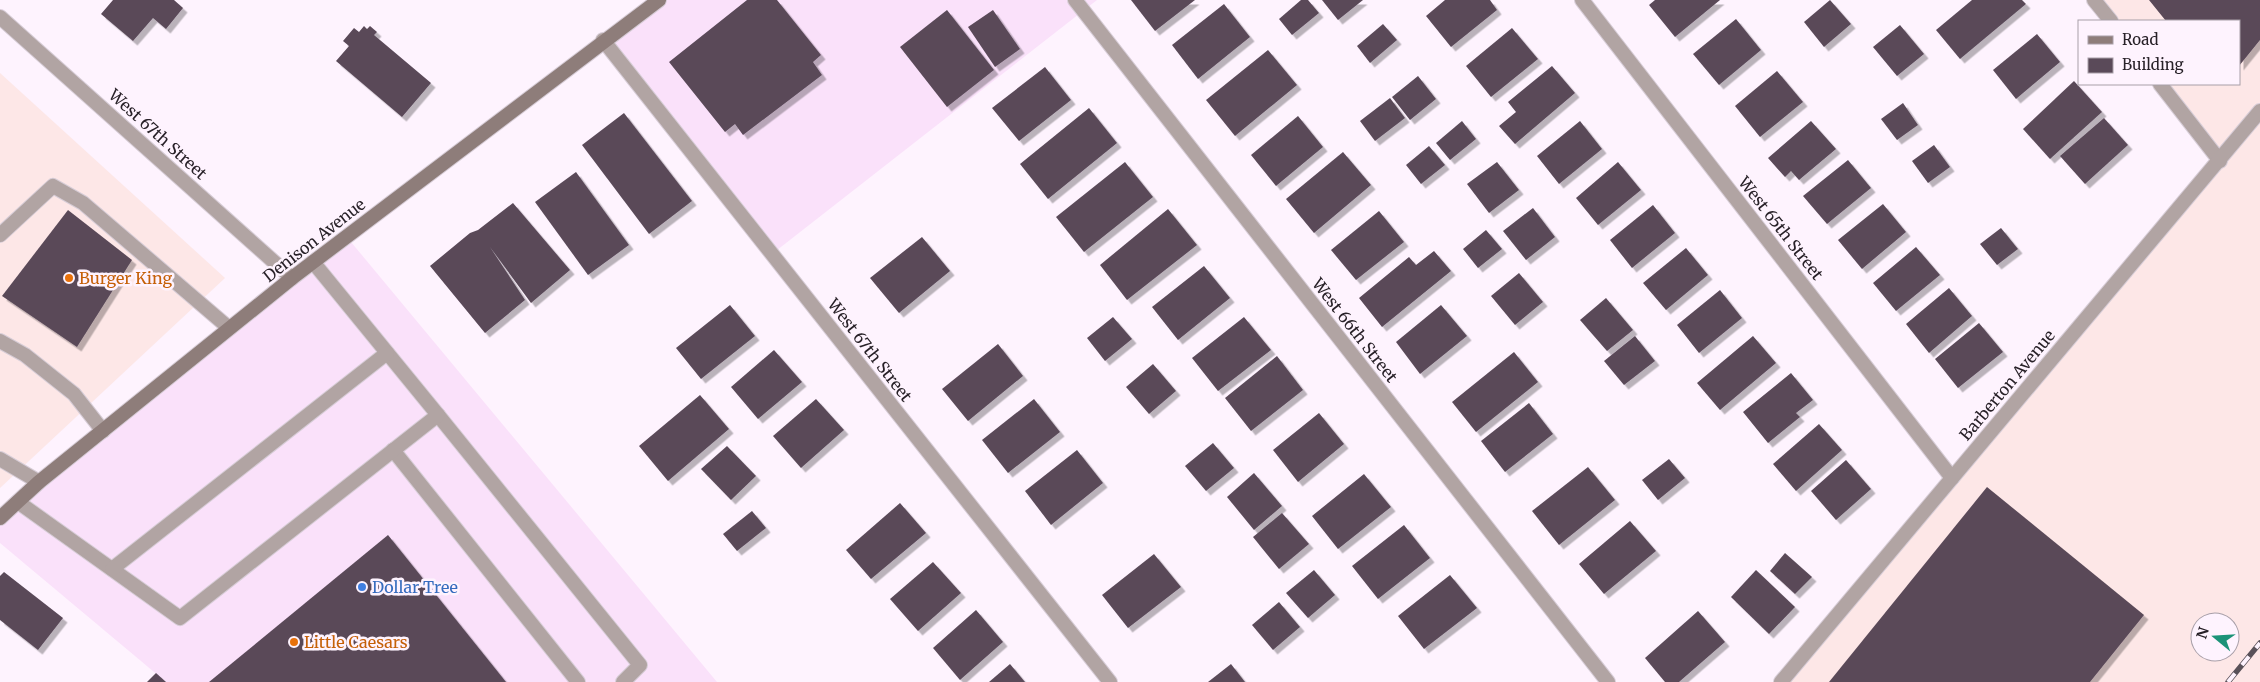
<svg xmlns="http://www.w3.org/2000/svg" width="2260" height="682" viewBox="0 0 2260 682" font-family="Merriweather,serif">
<defs>
<filter id="shadow"><feDropShadow dx="4.5" dy="4.5" stdDeviation="0" flood-color="#0004"/></filter>
</defs>
<rect width="100%" height="100%" fill="#fef3fe"/>
<!-- built -->
<g fill="#fae1fa">
<polygon points="656,0 1097,0 772,254 603,40"/>
<polygon points="346,236 717,682 166,682 0,543 0,518"/>
</g>
<!-- industrial -->
<g fill="#fde7e7" fill-rule="evenodd">
<path d="M2094,0H2260V682H1781L2220,161L2160,84H2239V21H2111ZM2200,622H2230V652H2200Z"/>
<polygon points="0,73 225,278 0,488"/>
</g>
<!-- building -->
<g fill="#5a4a59" filter="url(#shadow)">
<polygon points="113,0 174,0 183,8 166,29 153,18 133,41 101,14"/>
<polygon points="747,0 777,0 821,55 813,62 822,75 743,135 735,124 725,132 669,62"/>
<polygon points="1131,0 1195,0 1155,31"/>
<polygon points="1301,0 1308,0 1319,13 1292,35 1279,19"/>
<polygon points="1322,0 1363,0 1338,20"/>
<polygon points="1445,0 1490,0 1497,10 1451,47 1426,16"/>
<polygon points="1655,0 1720,0 1675,37 1649,5"/>
<polygon points="1830,0 1851,24 1824,47 1804,22"/>
<polygon points="1972,0 2022,0 2026,4 1960,59 1936,30"/>
<polygon points="2149,0 2260,0 2260,40 2239,66 2239,21 2166,21"/>
<polygon points="1224,4 1250,37 1198,79 1172,45"/>
<polygon points="947,10 994,70 947,107 900,47"/>
<polygon points="993,10 1020,49 995,67 968,27"/>
<polygon points="1736,19 1761,50 1719,85 1693,54"/>
<polygon points="1383,24 1397,40 1370,63 1357,46"/>
<polygon points="1900,25 1924,54 1897,76 1873,47"/>
<polygon points="364,26 367,29 370,26 377,32 374,35 431,83 402,117 336,61 349,46 343,41 354,28 359,32"/>
<polygon points="1512,28 1538,59 1491,97 1466,66"/>
<polygon points="2037,34 2060,62 2016,99 1993,70"/>
<polygon points="1268,50 1297,85 1235,136 1206,100"/>
<polygon points="1552,66 1575,93 1515,144 1499,126 1516,112 1508,102"/>
<polygon points="1045,67 1071,100 1019,141 992,108"/>
<polygon points="1777,71 1803,102 1760,137 1735,106"/>
<polygon points="1418,76 1436,99 1410,120 1392,97"/>
<polygon points="2074,81 2102,112 2050,159 2023,129"/>
<polygon points="1390,98 1405,118 1375,141 1360,121"/>
<polygon points="1903,103 1918,125 1897,140 1881,119"/>
<polygon points="1089,108 1117,143 1048,199 1020,164"/>
<polygon points="624,113 692,201 649,234 582,145"/>
<polygon points="1298,116 1323,147 1276,186 1251,155"/>
<polygon points="2104,118 2128,145 2085,184 2060,156"/>
<polygon points="1462,121 1476,139 1450,160 1436,143"/>
<polygon points="1580,121 1602,149 1559,184 1537,156"/>
<polygon points="1811,121 1836,149 1799,180 1791,171 1785,177 1768,158"/>
<polygon points="1934,145 1950,167 1928,183 1912,161"/>
<polygon points="1429,146 1445,165 1421,184 1406,165"/>
<polygon points="1343,152 1371,185 1314,233 1286,199"/>
<polygon points="1848,160 1871,188 1827,224 1803,196"/>
<polygon points="1125,162 1153,197 1084,252 1056,217"/>
<polygon points="1497,162 1519,190 1489,213 1467,184"/>
<polygon points="1618,162 1641,190 1598,225 1576,198"/>
<polygon points="576,172 629,245 588,275 535,202"/>
<polygon points="513,203 570,270 531,303 490,247 525,300 485,333 430,266 470,233 478,230"/>
<polygon points="1883,204 1906,232 1862,269 1838,240"/>
<polygon points="1653,205 1675,233 1632,268 1610,240"/>
<polygon points="1533,208 1555,237 1526,260 1503,231"/>
<polygon points="1168,209 1197,245 1127,300 1100,265"/>
<polygon points="68,210 132,260 77,347 2,296"/>
<polygon points="1379,211 1404,242 1356,280 1331,250"/>
<polygon points="2001,228 2018,249 1997,265 1980,244"/>
<polygon points="1486,230 1502,249 1478,268 1463,249"/>
<polygon points="922,237 950,271 899,313 870,278"/>
<polygon points="1916,247 1940,275 1896,311 1873,283"/>
<polygon points="1686,248 1708,275 1666,310 1643,283"/>
<polygon points="1434,251 1451,271 1382,327 1359,298 1409,257 1416,265"/>
<polygon points="1204,266 1230,298 1178,340 1152,307"/>
<polygon points="1519,273 1543,302 1515,325 1491,296"/>
<polygon points="1949,288 1972,316 1929,353 1906,324"/>
<polygon points="1720,290 1742,318 1699,353 1677,325"/>
<polygon points="1606,298 1633,330 1607,351 1580,320"/>
<polygon points="730,305 755,336 701,379 676,348"/>
<polygon points="1441,305 1467,336 1420,374 1396,342"/>
<polygon points="1113,317 1132,339 1105,361 1087,338"/>
<polygon points="1244,317 1271,350 1218,391 1192,358"/>
<polygon points="1979,323 2003,352 1958,388 1935,359"/>
<polygon points="1635,336 1655,361 1624,385 1604,361"/>
<polygon points="1753,336 1776,363 1720,410 1697,383"/>
<polygon points="998,344 1023,376 968,421 942,389"/>
<polygon points="774,350 802,382 758,419 731,387"/>
<polygon points="1514,352 1538,382 1476,432 1452,402"/>
<polygon points="1277,356 1303,390 1251,431 1225,398"/>
<polygon points="1153,364 1176,391 1149,414 1126,387"/>
<polygon points="1791,373 1813,400 1796,413 1800,417 1768,443 1743,412"/>
<polygon points="700,395 729,429 668,481 639,446"/>
<polygon points="816,399 844,430 801,468 773,436"/>
<polygon points="1034,399 1060,432 1008,473 982,440"/>
<polygon points="1529,403 1553,434 1505,472 1481,441"/>
<polygon points="1319,413 1344,444 1298,482 1273,450"/>
<polygon points="1819,424 1842,450 1796,491 1773,464"/>
<polygon points="1213,443 1234,468 1206,491 1185,466"/>
<polygon points="727,446 756,476 731,500 701,469"/>
<polygon points="1077,450 1103,483 1051,525 1025,491"/>
<polygon points="1669,459 1685,478 1658,500 1642,480"/>
<polygon points="1846,460 1871,489 1836,520 1811,491"/>
<polygon points="1588,467 1615,500 1559,545 1532,511"/>
<polygon points="1254,473 1282,506 1254,530 1227,497"/>
<polygon points="1364,474 1391,507 1338,549 1312,516"/>
<polygon points="1987,487 2144,615 2090,682 1829,682"/>
<polygon points="900,503 926,533 871,579 846,550"/>
<polygon points="752,511 766,528 737,551 723,534"/>
<polygon points="1282,513 1309,544 1279,569 1253,537"/>
<polygon points="1630,521 1656,551 1604,594 1579,564"/>
<polygon points="1404,525 1430,558 1378,599 1352,566"/>
<polygon points="388,535 506,682 209,682"/>
<polygon points="1785,553 1812,577 1795,594 1770,571"/>
<polygon points="1154,554 1181,587 1128,628 1102,595"/>
<polygon points="933,562 961,593 918,631 890,599"/>
<polygon points="1314,570 1335,595 1308,618 1286,593"/>
<polygon points="1756,570 1795,607 1769,634 1731,597"/>
<polygon points="4,572 63,618 38,650 0,620 0,576"/>
<polygon points="1450,575 1477,608 1424,649 1398,616"/>
<polygon points="1279,602 1300,627 1273,650 1252,625"/>
<polygon points="976,610 1003,642 960,680 933,648"/>
<polygon points="1698,611 1725,642 1679,682 1665,682 1645,658"/>
<polygon points="1010,664 1025,682 989,682"/>
<polygon points="1231,664 1245,682 1208,682"/>
<polygon points="156,673 166,682 147,682"/>
</g>
<g fill="none" stroke-linecap="round" stroke-linejoin="round">
<!-- service casing -->
<g stroke="#d7cdd7" stroke-width="16">
<g id="service">
<polyline points="0,235 53,186 83,203 229,328"/>
<polyline points="0,341 25,355 74,394 103,431"/>
<polyline points="438,415 640,665 623,682"/>
<polyline points="393,450 578,682"/>
<polyline points="0,459 39,482"/>
<polyline points="18,502 180,618 438,415 313,262"/>
<polyline points="112,569 387,353"/>
</g>
</g>
<!-- minor casing -->
<g stroke="#d7cdd7" stroke-width="16">
<g id="minor">
<polyline points="1075,0 1608,682"/>
<polyline points="1582,0 1952,478"/>
<polyline points="2094,0 2111,21"/>
<polyline points="603,40 1110,682"/>
<polyline points="2160,84 2220,161"/>
<polyline points="1781,682 2260,111"/>
</g>
</g>
<!-- tertiary casing -->
<g stroke="#d7cdd7" stroke-width="16">
<polyline id="tertiary" points="0,17 292,278"/>
</g>
<!-- secondary casing -->
<g stroke="#d7cdd7" stroke-width="16">
<polyline id="secondary" points="0,518 39,482 292,278 659,0"/>
</g>
<!-- service -->
<use href="#service" stroke="#b1a4a3" stroke-width="14"/>
<!-- minor -->
<use href="#minor" stroke="#b1a4a3" stroke-width="14"/>
<!-- tertiary -->
<use href="#tertiary" stroke="#b1a4a3" stroke-width="14"/>
<!-- secondary -->
<use href="#secondary" stroke="#8e7d7a" stroke-width="14"/>
<!-- rail casing -->
<g stroke="#595159" stroke-width="5.5">
<polyline id="rail" points="2228,682 2260,643"/>
</g>
<!-- rail -->
<use href="#rail" stroke="#fef3fe" stroke-width="4" stroke-dasharray="11" stroke-linecap="butt"/>
</g>
<!-- markers -->
<g fill="#e8710a" stroke="#fef3fe" stroke-width="2">
<circle cx="69" cy="278" r="5"/>
<circle cx="294" cy="642" r="5"/>
</g>
<circle fill="#3f7fe0" stroke="#fef3fe" stroke-width="2" cx="362" cy="587" r="5"/>
<g text-anchor="middle" stroke-width="5" stroke-linejoin="round" paint-order="stroke">
<!-- street labels -->
<g font-size="16" fill="#282128" stroke="#fef3fe">
<text transform="translate(158 134) rotate(42)" y="6">West 67th Street</text>
<text transform="translate(1781 228) rotate(52)" y="6">West 65th Street</text>
<text transform="translate(314 240) rotate(-38)" y="6">Denison Avenue</text>
<text transform="translate(1355 330) rotate(52)" y="6">West 66th Street</text>
<text transform="translate(870 350) rotate(52)" y="6">West 67th Street</text>
<text transform="translate(2007 385) rotate(-50)" y="6">Barberton Avenue</text>
</g>
<!-- food labels -->
<g font-size="16" fill="#c56008" stroke="#fef3fe" text-anchor="start">
<text x="79" y="284">Burger King</text>
<text x="304" y="648">Little Caesars</text>
</g>
<!-- shop labels -->
<g font-size="16" fill="#366cbe" stroke="#fef3fe" text-anchor="start">
<text x="372" y="593">Dollar Tree</text>
</g>
</g>
<!-- legend -->
<rect x="2078" y="20" width="162" height="65" fill="#fef3fe" stroke="#a89fa8"/>
<rect x="2088" y="36" width="25" height="8" fill="#8e7d7a" stroke="#a89fa8"/>
<text x="2122" y="45" font-size="15" fill="#282128">Road</text>
<rect x="2088" y="58" width="25" height="15" fill="#5a4a59" stroke="#a89fa8"/>
<text x="2122" y="70" font-size="15" fill="#282128">Building</text>
<!-- north arrow -->
<g transform="translate(2215 637) rotate(288)"><circle r="24" fill="#fef3fe" stroke="#a89fa8"/>
<path d="M0-4L9 19L0 12L-9 19Z" fill="#1c9378"/>
<text y="-8" font-size="14" font-weight="bold" text-anchor="middle" fill="#282128">N</text>
</g>
</svg>
